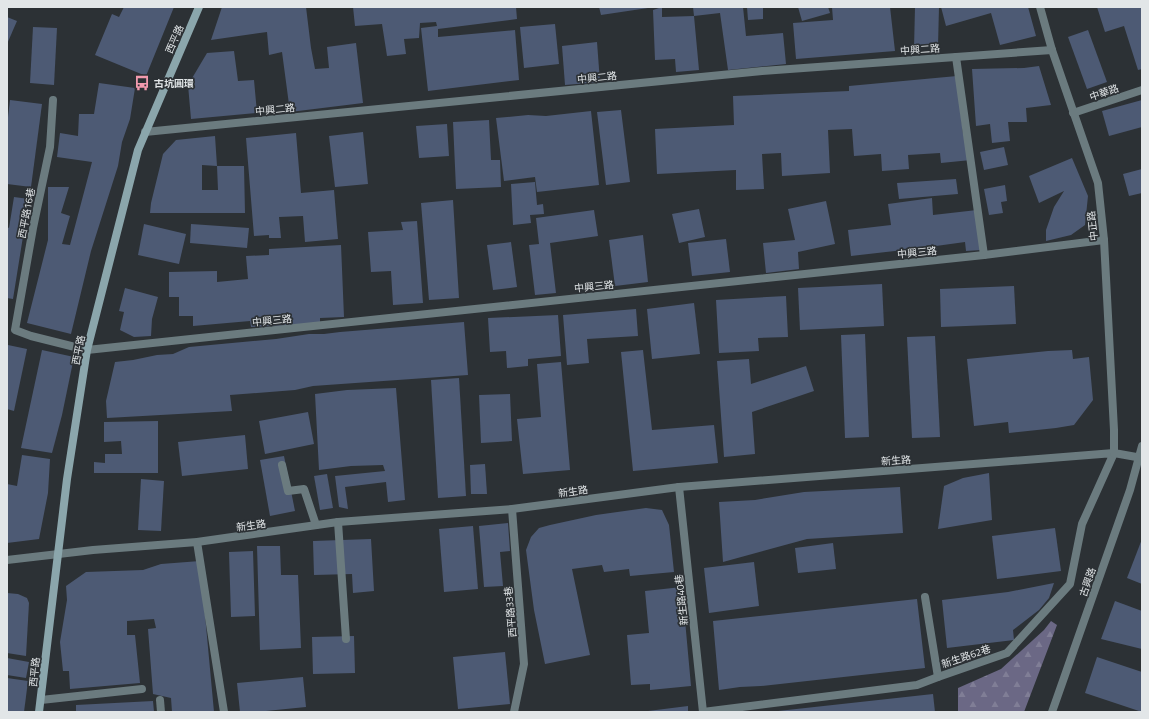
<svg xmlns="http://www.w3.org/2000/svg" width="1149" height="719" viewBox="0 0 1149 719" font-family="'Titillium Web','Noto Sans TC',sans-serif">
<defs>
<pattern id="forest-firs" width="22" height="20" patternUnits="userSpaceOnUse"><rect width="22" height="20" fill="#6b6885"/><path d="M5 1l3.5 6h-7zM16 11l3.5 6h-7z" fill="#807e96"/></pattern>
</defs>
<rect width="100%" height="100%" fill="#2c3135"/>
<!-- forest -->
<polygon fill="url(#forest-firs)" points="1051,621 1057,625 1024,712 958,712 958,688 1001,669 1044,630"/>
<!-- building -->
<g fill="#4d5a74">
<polygon points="124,7 174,7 146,76 95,55 112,14 119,17"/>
<polygon points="222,7 306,7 311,48 315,69 329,68 327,47 356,43 363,103 290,112 282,52 269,55 267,32 211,40"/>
<polygon points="353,7 516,7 517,19 438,29 438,37 515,30 519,80 428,91 421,28 437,26 436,22 420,23 419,38 404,39 406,54 387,56 382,24 355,26"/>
<polygon points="599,7 648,7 648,8 601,15"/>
<polygon points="662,7 662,17 694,16 699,70 676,72 675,59 655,60 653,10"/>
<polygon points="693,7 743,7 746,36 783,33 786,64 728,70 720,13 694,16"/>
<polygon points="747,7 763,7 763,19 748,20"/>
<polygon points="798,7 828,7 830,13 802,21"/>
<polygon points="832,7 890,7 895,51 796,59 793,23 833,20"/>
<polygon points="915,7 939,7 938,46 914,49"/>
<polygon points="941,7 1028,7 1036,36 1000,45 991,13 946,26"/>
<polygon points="1097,7 1142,7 1142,69 1138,70 1124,26 1105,32"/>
<polygon points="7,17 17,21 7,44"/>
<polygon points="555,24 559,64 524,68 520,27"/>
<polygon points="33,27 57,28 54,85 30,83"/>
<polygon points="1088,30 1107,82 1087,89 1068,37"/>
<polygon points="597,42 600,82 565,85 562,46"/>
<polygon points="234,51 238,81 254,80 257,113 191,119 188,85 207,53"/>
<polygon points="1039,66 1051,105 1026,108 1027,122 1008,122 1010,141 992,143 990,124 976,126 972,69 1024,68"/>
<polygon points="957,76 963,134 968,134 971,160 941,163 940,153 908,155 909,169 882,171 881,154 854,156 852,129 828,130 830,173 782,176 781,153 762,154 764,189 736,190 736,170 657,174 655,129 734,125 733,96 849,91 849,86"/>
<polygon points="99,83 135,88 130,119 122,142 118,166 91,251 71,334 27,323 48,240 48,187 69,187 61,213 70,216 62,244 70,245 92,162 57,157 60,133 78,136 79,114 94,114"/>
<polygon points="10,100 42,104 31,187 7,184 7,126"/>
<polygon points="1142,100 1142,127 1109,136 1102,111"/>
<polygon points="621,110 630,182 606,185 597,112"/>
<polygon points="591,111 599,185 537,192 535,177 504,181 496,118 528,115 546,116"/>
<polygon points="489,120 491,160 500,160 501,187 456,189 453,122"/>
<polygon points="447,124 449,156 419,158 416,126"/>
<polygon points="363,132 368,184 335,187 329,136"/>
<polygon points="296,133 301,193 334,190 338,239 305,242 303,216 279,217 281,238 269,238 269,235 254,236 246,138"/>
<polygon points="215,136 217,166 202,165 202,190 218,190 217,166 244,166 245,213 150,213 151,203 163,154 176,140"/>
<polygon points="1004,147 1008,165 984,170 980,152"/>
<polygon points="1072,158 1088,196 1085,225 1071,235 1046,241 1046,230 1054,207 1064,191 1039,203 1029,176"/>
<polygon points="1142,169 1142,193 1129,196 1123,174"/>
<polygon points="956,179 958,194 899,199 897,183"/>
<polygon points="535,182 537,205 543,204 544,214 530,215 531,223 513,225 511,184"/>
<polygon points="1005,185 1007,201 1001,202 1003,213 989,215 984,189"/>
<polygon points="14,197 29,199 13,299 7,298 7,227 9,228"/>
<polygon points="932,198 933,215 977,210 981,250 966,251 965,242 936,246 937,249 920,250 921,248 851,256 848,230 891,225 888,204"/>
<polygon points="453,200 459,298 429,300 421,203"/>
<polygon points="826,201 835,244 798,252 799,269 766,273 763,243 795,240 788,209"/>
<polygon points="699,209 705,237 679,243 672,214"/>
<polygon points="594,210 598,236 550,243 556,293 535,295 529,245 539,244 536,218"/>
<polygon points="417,221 423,303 393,305 391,271 371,272 368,232 403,230 401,222"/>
<polygon points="144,224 186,234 179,264 138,255"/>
<polygon points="191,224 249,228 247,248 190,243"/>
<polygon points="643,235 648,282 615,286 609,240"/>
<polygon points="726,239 730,272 692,276 688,243"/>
<polygon points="511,242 517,287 493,290 487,245"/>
<polygon points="341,245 344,317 320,318 320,324 251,327 250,321 193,326 193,316 179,316 179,297 169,297 169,272 217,271 217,282 248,279 246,256 269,255 269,249"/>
<polygon points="882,284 884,326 800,330 798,288"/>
<polygon points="1014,286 1016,324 941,327 940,289"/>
<polygon points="125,288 158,297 152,319 151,336 134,337 120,330 124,312 119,311"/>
<polygon points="786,296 788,337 758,338 759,351 719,353 716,300"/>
<polygon points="694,303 700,354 652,359 647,309"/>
<polygon points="636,309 638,336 587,339 589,363 567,365 563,315"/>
<polygon points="558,315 561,356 528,359 528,366 507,368 506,351 490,352 488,318"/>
<polygon points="464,322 468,375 313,386 295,390 230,395 232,411 107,418 106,401 115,362 133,360 157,355 173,354 189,347 276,339 309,334 324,334 340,332"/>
<polygon points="865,334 869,437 845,438 841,335"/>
<polygon points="935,336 940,437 912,438 907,337"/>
<polygon points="8,345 27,349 14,411 7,409 7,352"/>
<polygon points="42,350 74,357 62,415 52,453 21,448"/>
<polygon points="643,350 652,430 714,425 718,463 633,471 621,352"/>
<polygon points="1072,350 1073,359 1089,357 1093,400 1074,425 1056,428 1009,433 1008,422 974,426 967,359 1048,351"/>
<polygon points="749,359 751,384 806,366 814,391 752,412 755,454 724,457 717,361"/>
<polygon points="561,362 570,470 523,474 517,419 541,417 537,364"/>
<polygon points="459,378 466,496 438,498 431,380"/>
<polygon points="396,388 405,500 388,502 386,482 345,487 348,509 339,507 335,476 385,471 383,465 351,466 319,470 315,394 347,390"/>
<polygon points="510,394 512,441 481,443 479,395"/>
<polygon points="308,412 314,444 265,454 259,421"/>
<polygon points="158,421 158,473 94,473 94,462 105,463 105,454 122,454 121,441 104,442 104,422"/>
<polygon points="245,435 248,469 182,476 178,442"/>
<polygon points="22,455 50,459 48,493 39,539 7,543 7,484 17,486"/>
<polygon points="284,456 295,511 270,516 260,460"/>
<polygon points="485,464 487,494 471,494 470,465"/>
<polygon points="989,473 992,520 938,529 944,486 963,478"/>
<polygon points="327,474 333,508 320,510 314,476"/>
<polygon points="141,479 164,481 161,531 138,530"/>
<polygon points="900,487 903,533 807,539 723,562 719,502 755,500 804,492"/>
<polygon points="646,508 662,510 669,525 674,572 630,576 629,569 604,572 602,565 572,569 590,655 545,664 534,610 526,550 531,537 539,528 550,525 596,515"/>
<polygon points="508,523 510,551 500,552 503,586 484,587 479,526"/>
<polygon points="473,526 478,589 444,592 439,529"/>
<polygon points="1055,528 1061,571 997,579 992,536"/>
<polygon points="371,539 374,591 353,593 352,574 314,575 313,541"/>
<polygon points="1142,539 1142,584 1127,578"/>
<polygon points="833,543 836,569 798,573 795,548"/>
<polygon points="257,546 280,546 281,575 298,575 301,648 260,650"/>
<polygon points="253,551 255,616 231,617 229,552"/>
<polygon points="200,561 214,712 172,712 171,698 153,694 148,629 156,628 154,619 127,621 127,635 135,635 140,683 70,689 69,671 63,671 60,642 67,600 66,586 86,572 143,570 161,564"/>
<polygon points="754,562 759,606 709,613 704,568"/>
<polygon points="1054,583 1049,598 1039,610 1013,630 1014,640 947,648 942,600 1008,592"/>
<polygon points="682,587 691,686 650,690 650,684 631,685 627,635 649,633 645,591"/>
<polygon points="7,593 18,594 27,598 29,603 26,656 7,653"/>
<polygon points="917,599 925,668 761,686 740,687 719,690 713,621"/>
<polygon points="1115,601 1142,611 1142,649 1101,639"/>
<polygon points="354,636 355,673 313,674 312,637"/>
<polygon points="505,652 510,704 458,709 453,657"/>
<polygon points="1097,657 1142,672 1142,712 1085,693"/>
<polygon points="7,658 29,662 26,678 7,675"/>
<polygon points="303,677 306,707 256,712 240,712 237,683"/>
<polygon points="7,678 28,681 24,712 7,712"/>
<polygon points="933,694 935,712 778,712 778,711"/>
<polygon points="153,701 154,712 76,712 76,705"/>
<polygon points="688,706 688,712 648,712 648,711"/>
</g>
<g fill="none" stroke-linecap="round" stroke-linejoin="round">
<!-- service -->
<g stroke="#6b7b7f" stroke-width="8">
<polyline points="956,57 984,255"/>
<polyline points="282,465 288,491 304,489 316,525"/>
<polyline points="338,522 346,639"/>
<polyline points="925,597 938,677"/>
<polyline points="41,700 142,689"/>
<polyline points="160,700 161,712"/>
</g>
<!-- minor -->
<g stroke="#6b7b7f" stroke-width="8">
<polyline points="53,100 50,147 33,228 15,330 31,336 87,350 984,255 1104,240"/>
<polyline points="1073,113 1142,90"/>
<polyline points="145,132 762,71 1052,50"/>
<polyline points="679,487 703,712"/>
<polyline points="512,509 524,664 514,712"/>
<polyline points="197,542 224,712"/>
<polyline points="7,560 93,550 197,542 338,522 512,509 679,487 1114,453 1082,524 1070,584 1007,653 938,677 917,685 703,712"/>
<polyline points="1052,712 1130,490 1142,446"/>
</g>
<!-- tertiary -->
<polyline stroke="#6b7b7f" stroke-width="8" points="1040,7 1052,50 1098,183 1104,240 1114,430 1114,453 1142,458"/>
<!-- secondary -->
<polyline stroke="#8ba6ac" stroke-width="8" points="39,712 67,479 87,350 138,150 199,7"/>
</g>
<!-- icons -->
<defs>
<g id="bus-bare" transform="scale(1.2)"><path d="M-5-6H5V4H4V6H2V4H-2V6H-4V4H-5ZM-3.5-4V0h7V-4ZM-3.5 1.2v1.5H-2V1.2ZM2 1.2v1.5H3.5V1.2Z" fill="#f29aae" stroke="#2c3135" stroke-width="2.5" paint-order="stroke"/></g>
</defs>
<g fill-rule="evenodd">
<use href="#bus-bare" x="142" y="83"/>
</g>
<g text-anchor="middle" stroke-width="3.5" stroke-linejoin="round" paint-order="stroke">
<!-- street labels -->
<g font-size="10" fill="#e2e6e8" stroke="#2c3135">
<text transform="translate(174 39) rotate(-67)" y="4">西平路</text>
<text transform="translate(920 49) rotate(-4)" y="4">中興二路</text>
<text transform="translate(597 77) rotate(-6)" y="4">中興二路</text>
<text transform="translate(1104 92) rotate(-19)" y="4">中華路</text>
<text transform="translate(275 109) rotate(-6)" y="4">中興二路</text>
<text transform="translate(26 213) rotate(-79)" y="4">西平路16巷</text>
<text transform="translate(1092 226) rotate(-96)" y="4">中正路</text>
<text transform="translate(917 252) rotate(-6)" y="4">中興三路</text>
<text transform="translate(594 286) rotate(-6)" y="4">中興三路</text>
<text transform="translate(272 320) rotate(-6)" y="4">中興三路</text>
<text transform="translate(78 350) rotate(-79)" y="4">西平路</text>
<text transform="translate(896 460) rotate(-4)" y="4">新生路</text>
<text transform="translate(573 491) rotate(-8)" y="4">新生路</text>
<text transform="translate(251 525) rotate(-8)" y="4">新生路</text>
<text transform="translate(1087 582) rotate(-71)" y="4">古興路</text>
<text transform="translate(681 600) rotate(-96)" y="4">新生路40巷</text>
<text transform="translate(510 612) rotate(-95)" y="4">西平路33巷</text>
<text transform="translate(966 656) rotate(-19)" y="4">新生路62巷</text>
<text transform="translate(34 672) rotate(-84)" y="4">西平路</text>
</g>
<!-- poi labels -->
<g font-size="10" font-weight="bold" fill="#e2e6e8" stroke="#2c3135" text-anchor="start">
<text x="154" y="87">古坑圓環</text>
</g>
</g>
<!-- border -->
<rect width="1149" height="719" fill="none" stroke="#e2e6e8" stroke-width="16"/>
</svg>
